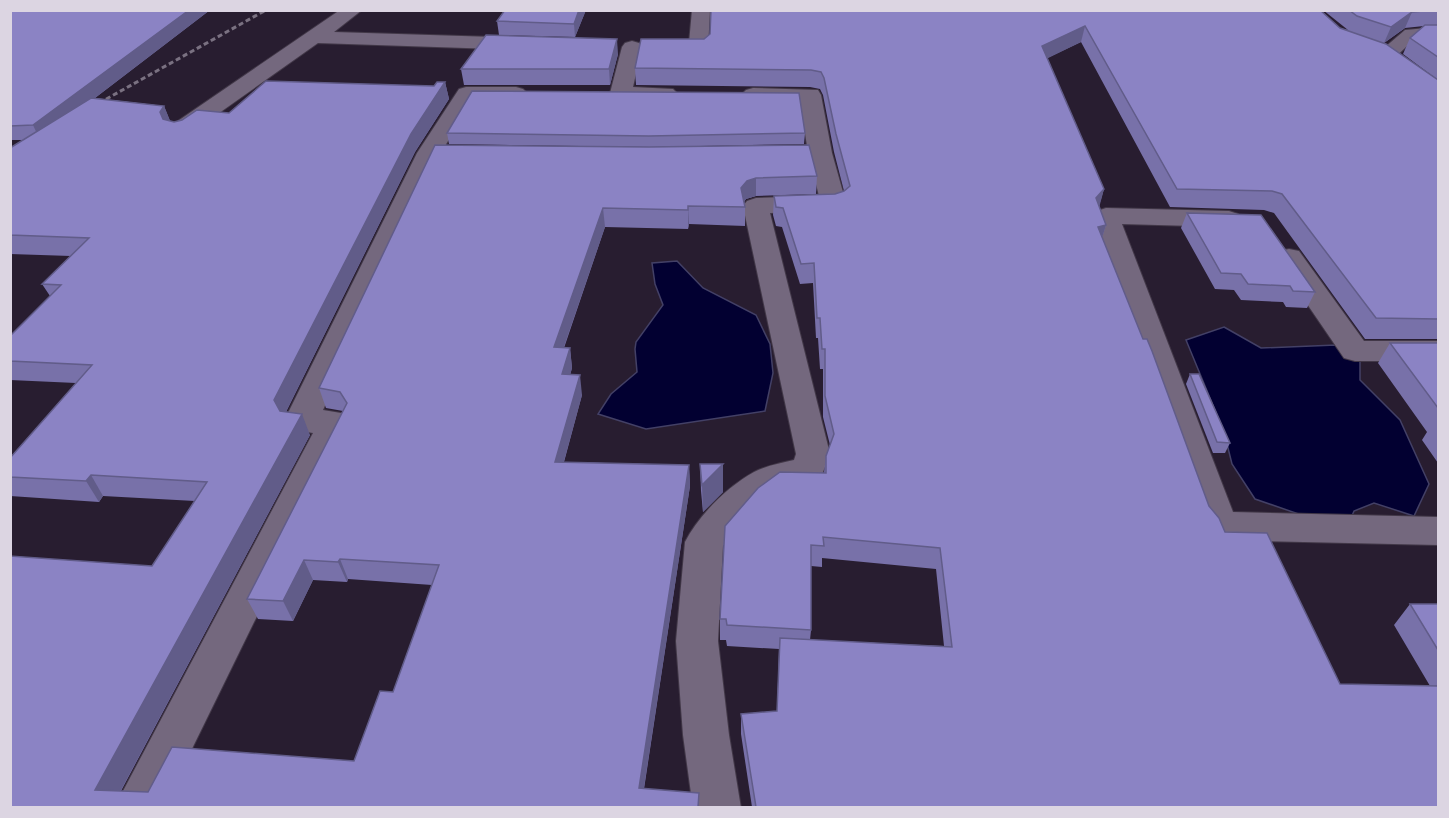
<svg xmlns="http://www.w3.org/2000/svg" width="1449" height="818" viewBox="0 0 1449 818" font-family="'Nunito Sans',sans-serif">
<rect width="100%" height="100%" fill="#281d30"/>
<!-- water -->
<g fill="#020031" stroke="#434066" stroke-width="1.5">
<polygon points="677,261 703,288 756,315 770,344 773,373 765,411 646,429 598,414 611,394 637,372 635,349 636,342 663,305 655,284 652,263"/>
<polygon points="1224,327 1261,348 1336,345 1360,356 1360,380 1400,420 1429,484 1414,516 1374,503 1354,511 1349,523 1316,520 1255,499 1232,464 1224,432 1186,340"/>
</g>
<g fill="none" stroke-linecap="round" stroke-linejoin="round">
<!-- minor casing -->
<g stroke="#423848" stroke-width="2">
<g id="minor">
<polygon points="340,10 362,10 334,32 525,38 532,40 535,44 532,48 525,50 318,43 188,135 180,137 172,135 169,130 172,125"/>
<polygon points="692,10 710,10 708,49 705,53 698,55 657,52 654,48 657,44 689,43"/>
<path d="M1438,27V39C1432,39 1424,38 1418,39C1403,44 1399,63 1380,58L1377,54L1405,30Z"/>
<polygon points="632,41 639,43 642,47 633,87 673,89 677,93 673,97 666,99 614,97 610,93 622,47 625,43"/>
<polygon points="466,87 516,87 523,89 527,93 523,97 473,99 445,146 484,149 488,154 484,159 476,161 437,160 323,410 347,414 352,422 163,808 114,808 313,433 289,429 284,421 417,153 459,89"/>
<path d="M753,88L818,90L821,95L832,153L846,203L842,208L833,211L770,213L830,454L821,477L781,489L756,507L723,546L718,641L729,735L741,808H693L683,735L676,641L685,542C699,515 727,487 754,472C765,466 781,463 794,460L796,454L743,206L747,201L756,198L819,196L810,160L767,161L759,159L755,154L759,149L807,146L800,101L746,98L742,94L746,90Z"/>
<polygon points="1106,208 1229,211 1238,214 1242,219 1238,224 1229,227 1122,224 1233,512 1438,517 1438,545 1220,540 1207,536 1201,526 1093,216 1097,211"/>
<polygon points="1289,249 1299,251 1364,341 1438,341 1438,361 1355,361 1344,358 1275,257 1279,251"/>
</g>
</g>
<!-- minor -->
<use href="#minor" fill="#74687e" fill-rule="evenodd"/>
<!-- rail -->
<polyline stroke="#7a7181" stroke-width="3" stroke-dasharray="5 3" stroke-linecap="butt" points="92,107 266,10"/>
</g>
<!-- wall -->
<g fill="#7871a9" fill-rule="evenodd">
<polygon points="10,10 210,10 95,98 164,106 170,121 174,122 434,86 445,82 449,99 415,152 286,412 310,435 121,791 148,792 354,761 393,692 432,585 348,579 347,582 313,580 293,621 258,619 247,599 343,411 326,408 319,388 435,145 817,176 816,194 756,196 746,199 744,202 745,207 745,226 689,224 688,229 605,227 564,348 570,348 572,368 570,375 582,395 564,462 689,465 690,486 644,789 10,807 152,566 195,501 103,496 99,502 10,496 10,458 76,383 10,380 10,336 50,296 42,284 71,256 10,254 10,148 23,140 10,140"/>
<polygon points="586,10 575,37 499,35 497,21"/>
<path d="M711,10L1340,28L1348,30L1323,10H1438V80L1403,54L1410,38L1424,26L1405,28L1384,43L1438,80V339H1365L1274,213L1264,210L1170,207L1081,42L1047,58L1104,189L1099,206L1106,225L1102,238L1209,506L1225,532L1340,684L1430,686L1394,625L1410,604H1438V807H752L741,734V714L777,711L779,649L727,646L726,640H720V619L824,473L826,456L830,445L823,417V369H820L818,338H816L813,283L800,284L782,227L776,226L773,215L774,196L835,194L844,191L834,152L823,95L820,89L810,87L636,85L635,68L704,39L710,34ZM822,558L936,569L944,646L810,640L811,630V566L822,567Z"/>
<polygon points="618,54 610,85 464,85 461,69"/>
<polygon points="447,133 805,133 804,144 650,147 449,144"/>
<polygon points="1187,213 1315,292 1307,308 1286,307 1283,302 1241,300 1234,290 1215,289 1181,228"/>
<polygon points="1390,343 1438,343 1438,463 1422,440 1427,432 1378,363"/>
<polygon points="1190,374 1230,443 1225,453 1213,453 1186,384"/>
<polygon points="700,464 723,464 723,492 703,512 701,491"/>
</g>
<!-- shaded-wall -->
<g fill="#615c89">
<polygon points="189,10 210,10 40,140 33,125"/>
<polygon points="579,10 586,10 575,37 574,24"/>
<polygon points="1412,12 1405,28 1384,43 1391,27"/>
<polygon points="1085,26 1081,42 1038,63 1042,46"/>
<polygon points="617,39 618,54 610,85 609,69"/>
<polygon points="445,82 449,99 415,152 282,420 274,400 411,134"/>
<polygon points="164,106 171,123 167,129 160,112"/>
<polygon points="756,178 756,196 746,199 741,206 741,188 747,181"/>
<polygon points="1104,189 1099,208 1096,198"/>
<polygon points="688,206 689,224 688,229"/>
<polygon points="603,208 605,227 557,367 554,347"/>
<polygon points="1106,225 1100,244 1098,227"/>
<polygon points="570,348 572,368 565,394 562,374"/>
<polygon points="580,375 582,395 558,483 555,462"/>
<polygon points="302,414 310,435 112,807 95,790"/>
<polygon points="723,464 723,492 703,512 702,485"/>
<polygon points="689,465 690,486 641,807 639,788"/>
<polygon points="91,475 103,496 99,502 86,481"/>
<polygon points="340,559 348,579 347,582 338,562"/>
<polygon points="304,560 313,580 293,621 283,601"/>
</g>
<!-- building -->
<g fill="#8b83c4" stroke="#615c89" stroke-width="1.5">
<polygon points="10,10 189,10 33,125 10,126"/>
<polygon points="505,10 579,10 574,24 497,21"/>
<polygon points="711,10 1320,10 1340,28 1386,44 1438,80 1438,319 1376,318 1282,194 1272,191 1177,189 1085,26 1042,46 1104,189 1096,198 1106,225 1098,227 1143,339 1147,339 1152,351 1209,506 1219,518 1225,532 1267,533 1340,684 1438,686 1438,807 756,807 741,714 777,711 780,638 952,647 940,548 823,537 824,546 811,545 811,630 727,625 726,619 720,619 725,526 758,488 780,472 826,473 826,456 834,434 825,396 825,349 822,349 820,318 817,318 814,263 801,264 783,208 776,207 774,196 835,194 844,191 850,186 836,134 824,78 821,72 811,70 635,68 641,39 704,39 710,34"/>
<polygon points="1349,10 1435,10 1412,12 1391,27 1357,16"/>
<polygon points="1425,25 1438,25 1438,57 1410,38"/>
<polygon points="486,35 617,39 609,69 461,69"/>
<polygon points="266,81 434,86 437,82 445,82 411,134 274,400 280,411 302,414 95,790 148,792 172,747 354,761 380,691 393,692 439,565 340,559 338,562 304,560 283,601 247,599 347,403 340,392 319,388 435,145 649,147 809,145 817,176 756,178 747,181 741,188 745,207 688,206 688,210 603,208 554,347 570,348 562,374 580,375 555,462 689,465 639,788 699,793 698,807 10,807 10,556 152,566 207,482 91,475 86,481 10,477 10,458 92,365 10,361 10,336 61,285 42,284 89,238 10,235 10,148 91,98 164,106 160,112 163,119 174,122 182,120 197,110 229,113"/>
<polygon points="472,91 799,93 805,133 649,136 447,133"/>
<polygon points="1187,213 1261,215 1315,292 1293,291 1290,286 1248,284 1241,274 1221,273"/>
<polygon points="1390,343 1438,343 1438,408"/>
<polygon points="1190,374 1199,374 1230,443 1217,442"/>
<polygon points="700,464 723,464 702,485"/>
<polygon points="1410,604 1438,604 1438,650"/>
</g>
<!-- border -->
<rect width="1449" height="818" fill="none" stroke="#dcd5e2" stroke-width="24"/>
</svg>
